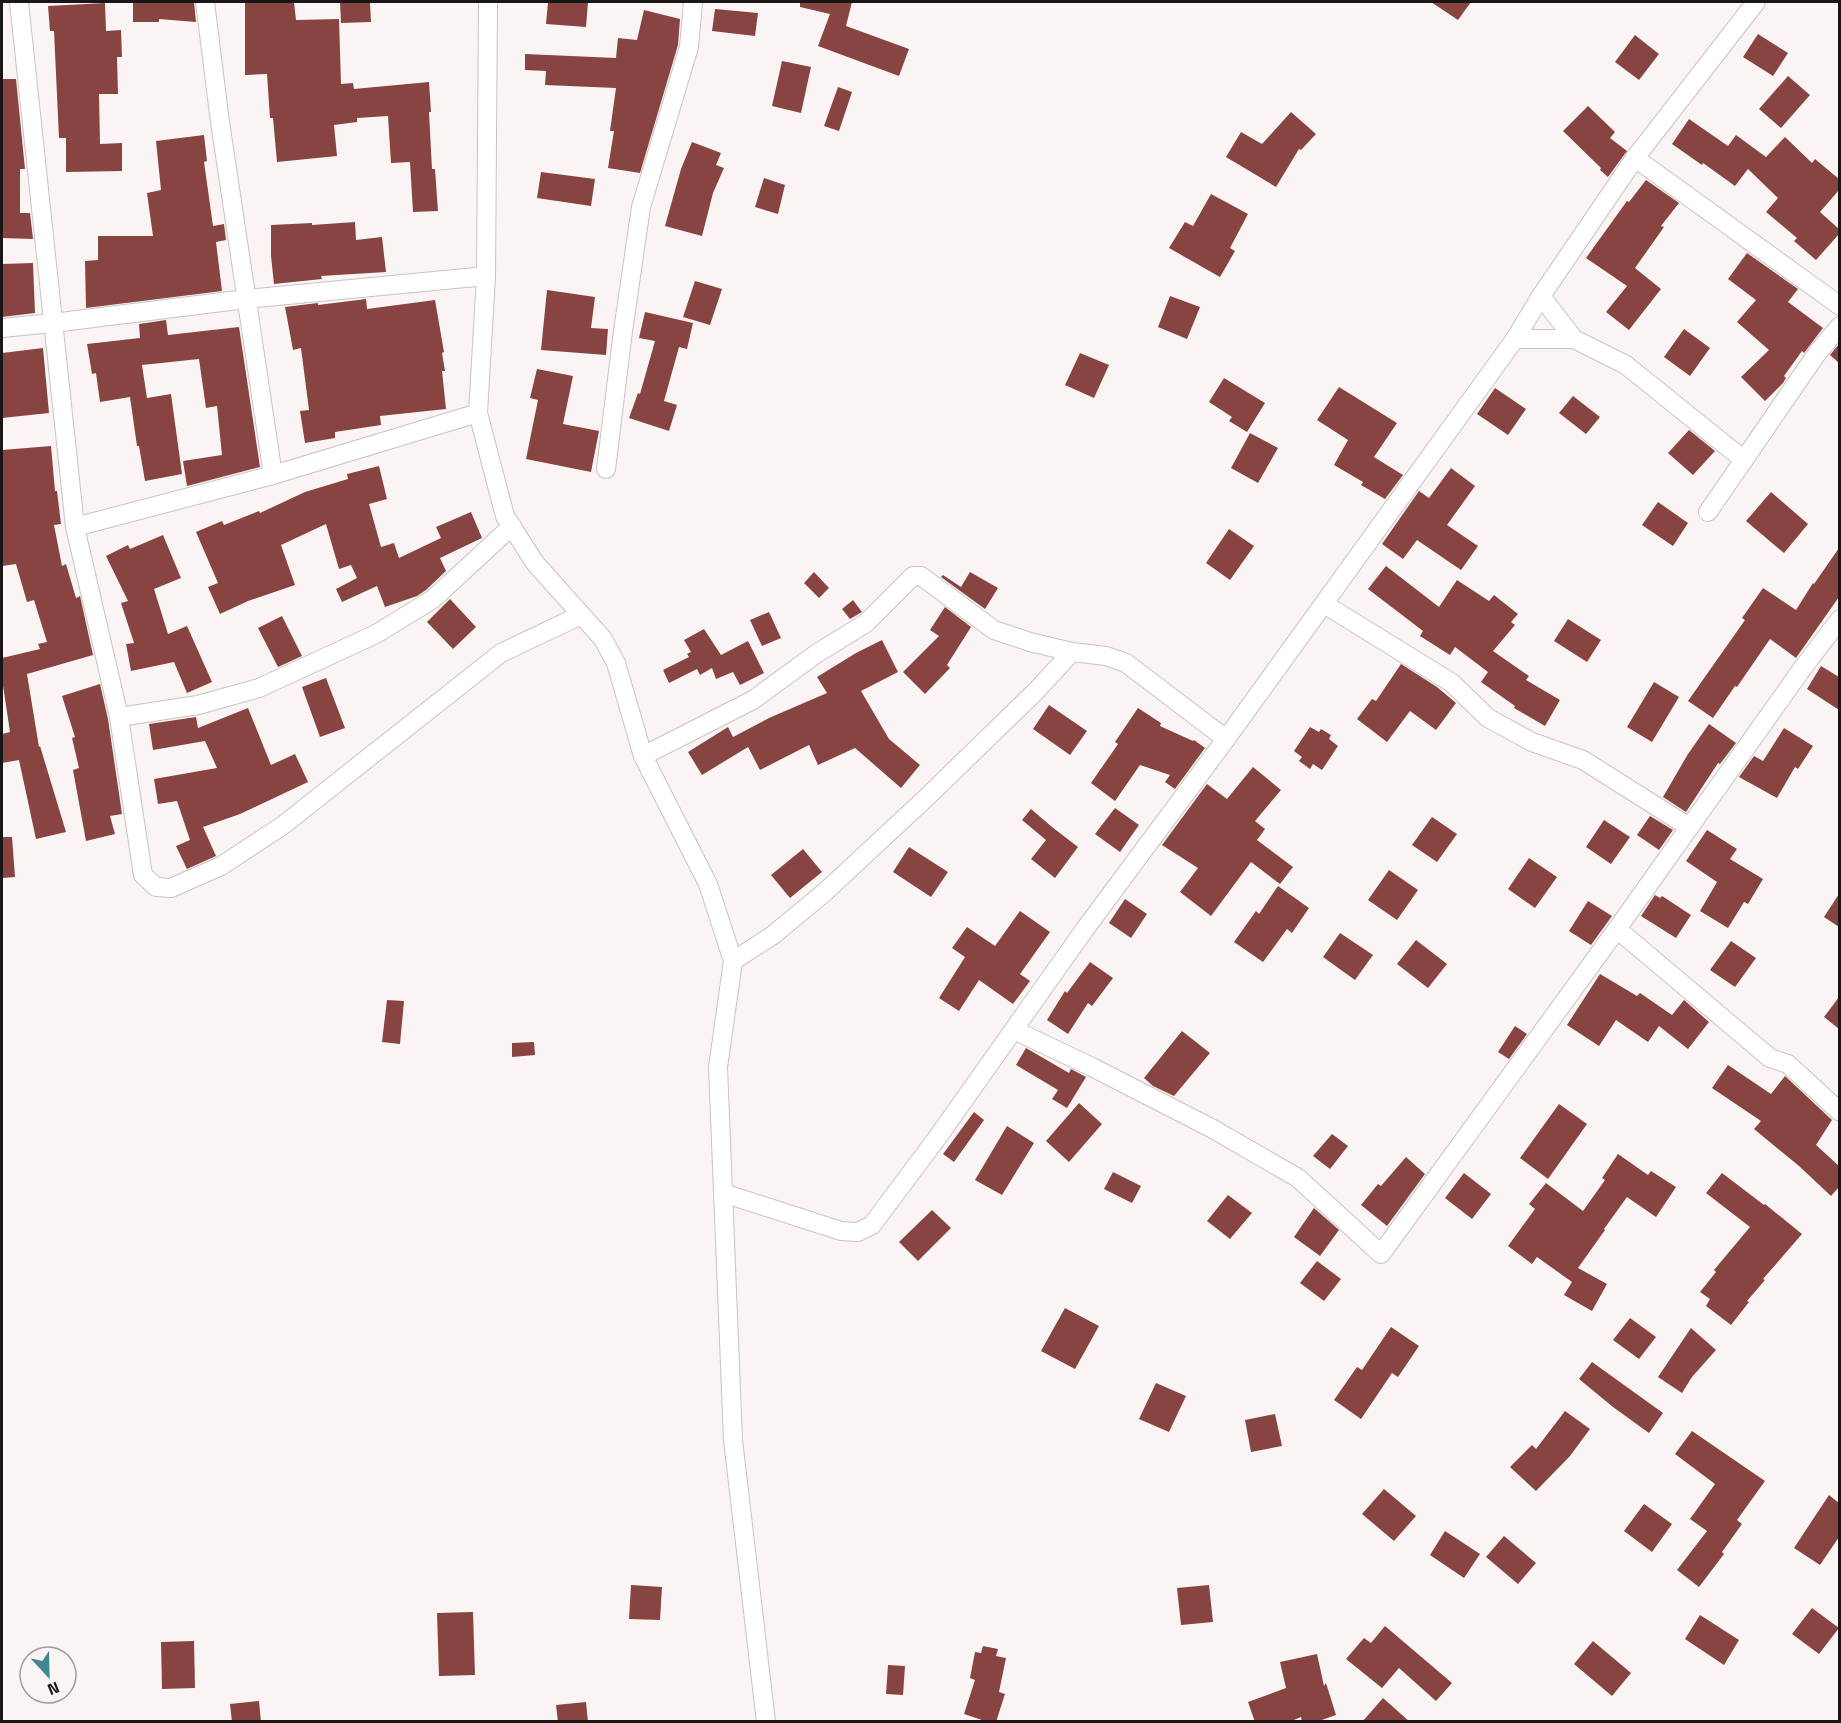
<svg xmlns="http://www.w3.org/2000/svg" width="1841" height="1723" viewBox="0 0 1841 1723" font-family="'Titillium Web',sans-serif">
<rect width="100%" height="100%" fill="#faf5f4"/>
<!-- building -->
<g fill="#874440">
<polygon points="133,2 194,2 196,22 159,19 159,22 133,22"/>
<polygon points="245,2 294,2 296,20 339,19 341,84 353,83 354,89 429,82 431,112 429,112 432,169 435,169 438,211 413,212 410,162 391,163 388,116 357,118 357,122 334,125 337,156 277,162 273,118 270,118 267,74 245,75"/>
<polygon points="340,2 370,2 371,22 341,23"/>
<polygon points="548,2 588,2 586,27 546,24"/>
<polygon points="800,2 852,2 846,26 909,49 899,76 818,46 830,14 800,7"/>
<polygon points="1431,2 1471,2 1458,20"/>
<polygon points="105,3 106,31 121,30 122,57 117,57 118,94 99,94 100,144 122,143 122,171 66,172 66,138 59,138 54,31 50,31 48,6"/>
<polygon points="715,9 758,13 755,36 712,31"/>
<polygon points="644,10 680,19 678,45 640,173 608,168 614,131 610,131 616,88 545,85 546,71 525,70 525,54 616,58 618,38 637,40"/>
<polygon points="1758,34 1788,53 1773,76 1743,57"/>
<polygon points="1635,35 1659,54 1639,80 1615,62"/>
<polygon points="782,61 811,67 801,113 772,106"/>
<polygon points="1788,76 1810,95 1781,128 1759,109"/>
<polygon points="2,79 16,79 25,169 20,169 20,213 30,213 33,239 2,238"/>
<polygon points="838,87 852,92 839,131 824,126"/>
<polygon points="1588,106 1615,132 1610,138 1627,151 1608,177 1600,170 1601,168 1563,131"/>
<polygon points="1291,112 1316,134 1301,150 1299,149 1276,187 1226,157 1241,132 1262,144"/>
<polygon points="1689,119 1728,146 1736,135 1766,157 1785,137 1812,163 1815,159 1839,179 1839,190 1820,212 1839,229 1839,234 1816,260 1794,241 1797,238 1766,212 1778,198 1748,169 1735,186 1703,163 1702,165 1672,144"/>
<polygon points="204,135 207,161 204,162 213,226 224,224 226,240 216,242 222,291 86,308 85,261 98,260 98,236 153,236 147,193 161,190 156,141"/>
<polygon points="692,142 721,153 716,165 724,168 713,193 702,236 665,226 681,169"/>
<polygon points="541,172 595,179 591,206 537,198"/>
<polygon points="764,178 785,185 778,214 755,207"/>
<polygon points="1646,180 1679,203 1661,226 1664,227 1635,268 1661,289 1629,330 1606,312 1627,286 1586,258 1627,201 1629,202"/>
<polygon points="1211,194 1248,214 1230,248 1235,251 1220,277 1169,248 1185,222 1193,226"/>
<polygon points="355,222 356,240 382,237 386,272 321,276 322,279 274,284 271,256 271,225 312,223 312,225"/>
<polygon points="1747,253 1798,289 1788,302 1823,328 1804,353 1802,351 1784,376 1786,378 1783,383 1765,401 1741,377 1769,350 1737,322 1756,300 1728,279"/>
<polygon points="33,263 35,313 2,317 2,264"/>
<polygon points="695,281 722,289 710,325 683,317"/>
<polygon points="547,290 595,297 591,328 608,329 606,355 541,350"/>
<polygon points="1170,296 1200,307 1187,339 1158,327"/>
<polygon points="366,299 367,309 435,300 444,352 442,353 445,371 442,371 446,409 380,416 381,425 335,432 335,438 305,443 300,411 309,410 301,348 293,350 285,307 318,303 318,305"/>
<polygon points="645,312 693,323 687,349 679,347 664,401 677,405 669,431 629,418 638,393 640,394 655,341 639,338"/>
<polygon points="166,320 168,335 239,327 260,467 187,486 183,461 222,455 217,406 206,408 199,359 142,365 147,398 171,394 182,474 145,481 139,446 137,446 130,397 100,402 96,373 92,374 87,344 140,338 139,324"/>
<polygon points="1684,329 1710,348 1690,376 1664,357"/>
<polygon points="1839,344 1839,363 1830,355"/>
<polygon points="43,348 49,413 2,418 2,353"/>
<polygon points="1080,353 1109,365 1094,398 1065,385"/>
<polygon points="537,369 573,376 563,424 599,431 591,472 526,459 538,400 530,398"/>
<polygon points="1224,378 1265,403 1247,432 1229,421 1232,417 1209,402"/>
<polygon points="1339,387 1397,423 1374,457 1403,475 1385,499 1361,485 1363,482 1334,465 1348,440 1317,420"/>
<polygon points="1495,388 1526,409 1508,435 1477,414"/>
<polygon points="1573,396 1600,417 1586,434 1559,413"/>
<polygon points="1689,430 1715,451 1693,475 1668,453"/>
<polygon points="1250,433 1278,448 1258,483 1231,468"/>
<polygon points="51,446 55,491 57,491 61,524 54,525 62,566 66,564 76,598 80,596 93,655 27,674 39,747 40,746 66,832 36,839 19,760 2,763 2,734 10,732 2,679 2,658 40,649 38,644 47,642 34,600 27,602 16,564 2,566 2,450"/>
<polygon points="379,466 387,499 369,504 381,547 394,543 399,558 441,538 436,527 471,512 482,538 440,558 446,571 426,590 417,596 385,607 377,586 342,602 336,589 357,578 351,565 339,569 326,524 281,545 295,585 248,601 220,614 208,587 218,583 196,532 222,521 224,525 259,511 260,513 305,492 348,479 347,474"/>
<polygon points="1451,468 1475,486 1447,525 1478,546 1461,570 1417,540 1403,559 1382,544 1419,491 1429,498"/>
<polygon points="1771,492 1808,524 1784,553 1746,521"/>
<polygon points="1658,502 1688,523 1673,546 1642,525"/>
<polygon points="1229,529 1254,546 1230,580 1206,563"/>
<polygon points="163,535 181,578 154,589 168,634 187,626 212,682 187,693 174,662 131,671 126,644 134,643 121,603 128,601 106,556 128,545 130,549"/>
<polygon points="1839,548 1839,597 1796,658 1770,639 1737,687 1735,686 1713,718 1688,701 1745,620 1742,618 1763,588 1796,610 1813,583 1814,584"/>
<polygon points="1386,566 1439,607 1457,580 1489,601 1494,595 1518,614 1511,622 1515,625 1493,651 1529,676 1526,680 1560,700 1545,726 1514,708 1515,706 1481,682 1488,672 1455,647 1450,655 1420,636 1423,631 1368,589"/>
<polygon points="814,572 829,588 819,598 804,583"/>
<polygon points="970,572 998,588 985,609 941,577 943,575 961,587"/>
<polygon points="450,599 476,627 453,649 427,622"/>
<polygon points="853,600 862,612 850,619 842,609"/>
<polygon points="945,607 971,627 947,665 950,668 925,694 903,672 939,636 930,630"/>
<polygon points="769,612 781,638 762,646 750,620"/>
<polygon points="282,616 302,656 278,667 258,628"/>
<polygon points="1568,619 1601,640 1587,662 1554,641"/>
<polygon points="704,629 721,655 748,641 764,673 740,685 733,672 716,679 712,668 700,675 697,669 669,683 663,670 689,657 687,654 691,652 684,640"/>
<polygon points="882,640 898,672 861,691 889,739 920,765 901,788 855,748 818,765 809,745 760,770 748,747 702,775 688,752 728,727 733,737 769,718 827,693 817,677 856,653"/>
<polygon points="1401,664 1437,687 1456,703 1436,730 1410,711 1387,742 1357,719 1372,699 1376,701"/>
<polygon points="1821,666 1839,677 1839,710 1807,689"/>
<polygon points="326,678 345,728 320,737 302,687"/>
<polygon points="1654,682 1679,697 1652,742 1627,727"/>
<polygon points="100,684 108,719 122,814 110,816 115,834 86,841 73,770 79,768 72,738 75,737 62,696"/>
<polygon points="1049,705 1087,731 1070,755 1033,729"/>
<polygon points="248,708 271,765 295,754 308,782 240,814 203,827 216,856 187,869 176,846 190,840 177,801 158,804 154,779 217,768 205,741 153,750 149,724 196,717 198,728"/>
<polygon points="1138,708 1161,723 1160,726 1193,741 1194,740 1205,748 1175,789 1165,782 1170,775 1140,765 1115,801 1091,783 1118,744 1115,742"/>
<polygon points="1709,724 1736,743 1720,764 1718,763 1686,812 1663,797 1688,754"/>
<polygon points="1310,727 1319,732 1321,729 1331,735 1329,739 1338,746 1322,770 1313,764 1310,769 1299,761 1302,757 1294,751"/>
<polygon points="1784,728 1813,746 1798,769 1795,767 1777,798 1739,777 1754,756 1763,761"/>
<polygon points="1253,767 1281,790 1255,821 1265,829 1257,840 1293,867 1280,884 1251,862 1211,916 1180,892 1198,868 1162,845 1207,784 1227,799"/>
<polygon points="1115,808 1139,825 1120,852 1095,834"/>
<polygon points="1031,809 1052,827 1078,847 1055,878 1031,859 1046,840 1022,820"/>
<polygon points="1650,816 1673,830 1659,850 1637,835"/>
<polygon points="1432,817 1457,834 1437,862 1412,845"/>
<polygon points="1604,820 1630,837 1611,864 1586,847"/>
<polygon points="1707,830 1737,849 1730,859 1763,879 1748,904 1744,902 1728,928 1700,911 1717,882 1686,861"/>
<polygon points="2,837 12,837 15,877 2,878"/>
<polygon points="909,847 948,872 931,897 893,872"/>
<polygon points="803,849 822,872 790,898 771,875"/>
<polygon points="1529,858 1557,877 1535,908 1508,889"/>
<polygon points="1389,870 1418,890 1397,920 1368,900"/>
<polygon points="1278,886 1309,908 1292,933 1287,929 1263,962 1234,942 1256,911 1259,914"/>
<polygon points="1839,894 1839,927 1824,917"/>
<polygon points="1655,895 1660,898 1662,896 1691,915 1676,938 1641,916"/>
<polygon points="1125,899 1147,914 1131,938 1109,923"/>
<polygon points="1588,901 1612,916 1591,945 1569,931"/>
<polygon points="1020,911 1050,932 1020,974 1030,981 1013,1004 979,980 959,1011 939,998 965,957 952,948 967,927 995,946"/>
<polygon points="1340,933 1373,955 1355,980 1323,957"/>
<polygon points="1416,940 1447,964 1428,988 1397,964"/>
<polygon points="1731,941 1756,958 1735,987 1710,970"/>
<polygon points="1090,962 1113,978 1092,1006 1088,1003 1068,1034 1047,1020 1065,991 1067,993"/>
<polygon points="1600,974 1637,996 1640,993 1672,1015 1684,1000 1709,1022 1688,1049 1659,1026 1648,1042 1616,1020 1599,1046 1567,1025"/>
<polygon points="1839,997 1839,1029 1824,1017"/>
<polygon points="387,1000 404,1001 400,1044 382,1042"/>
<polygon points="1515,1026 1527,1034 1509,1059 1498,1052"/>
<polygon points="1182,1031 1210,1053 1174,1096 1153,1086 1144,1078"/>
<polygon points="534,1042 535,1055 512,1057 512,1043"/>
<polygon points="1026,1048 1069,1073 1071,1069 1086,1077 1067,1108 1052,1099 1058,1090 1016,1065"/>
<polygon points="1728,1065 1771,1094 1785,1076 1832,1120 1816,1145 1839,1166 1839,1187 1831,1196 1799,1166 1754,1129 1761,1121 1712,1088"/>
<polygon points="1079,1103 1102,1124 1069,1162 1046,1141"/>
<polygon points="1559,1104 1587,1124 1548,1179 1520,1158"/>
<polygon points="974,1112 984,1120 954,1162 943,1154"/>
<polygon points="1007,1126 1034,1143 1002,1195 975,1180"/>
<polygon points="1332,1134 1348,1146 1330,1169 1313,1156"/>
<polygon points="1618,1154 1648,1175 1651,1171 1676,1187 1656,1217 1627,1197 1604,1229 1605,1230 1578,1268 1607,1284 1592,1311 1564,1295 1572,1282 1537,1257 1532,1264 1508,1246 1535,1209 1529,1204 1546,1183 1583,1211 1605,1180 1602,1178"/>
<polygon points="1406,1157 1425,1174 1387,1226 1361,1205 1378,1184 1381,1186"/>
<polygon points="1113,1172 1141,1186 1132,1203 1104,1189"/>
<polygon points="1464,1173 1491,1194 1472,1219 1445,1198"/>
<polygon points="1722,1173 1764,1205 1765,1204 1802,1234 1763,1279 1765,1280 1747,1301 1749,1302 1731,1325 1706,1306 1710,1299 1700,1292 1716,1272 1714,1270 1750,1227 1706,1193"/>
<polygon points="1228,1195 1252,1213 1230,1239 1207,1221"/>
<polygon points="1314,1208 1339,1230 1320,1256 1294,1237"/>
<polygon points="932,1210 951,1228 918,1261 899,1242"/>
<polygon points="1317,1261 1341,1279 1324,1301 1300,1283"/>
<polygon points="1065,1308 1099,1326 1075,1369 1041,1351"/>
<polygon points="1630,1318 1656,1337 1639,1359 1613,1340"/>
<polygon points="1391,1327 1419,1346 1398,1377 1392,1373 1361,1419 1334,1400 1357,1367 1362,1370"/>
<polygon points="1691,1328 1716,1350 1692,1377 1682,1393 1658,1377"/>
<polygon points="1592,1362 1663,1413 1649,1433 1613,1407 1579,1379"/>
<polygon points="1156,1383 1186,1396 1169,1432 1139,1419"/>
<polygon points="1565,1411 1590,1429 1570,1456 1536,1491 1510,1467 1532,1445 1536,1449"/>
<polygon points="1275,1414 1282,1446 1251,1452 1245,1420"/>
<polygon points="1692,1431 1765,1481 1737,1520 1742,1524 1722,1552 1724,1554 1699,1587 1677,1570 1707,1531 1690,1519 1715,1484 1675,1454"/>
<polygon points="1384,1489 1416,1516 1394,1541 1362,1514"/>
<polygon points="1829,1495 1839,1503 1839,1537 1820,1565 1794,1548"/>
<polygon points="1644,1504 1672,1524 1652,1552 1624,1531"/>
<polygon points="1445,1531 1480,1554 1464,1578 1430,1555"/>
<polygon points="1504,1536 1536,1563 1518,1584 1486,1557"/>
<polygon points="631,1585 662,1587 660,1620 629,1619"/>
<polygon points="1209,1585 1213,1622 1181,1625 1177,1588"/>
<polygon points="1812,1608 1839,1628 1819,1654 1792,1634"/>
<polygon points="473,1612 475,1675 439,1676 437,1613"/>
<polygon points="1700,1615 1739,1640 1724,1665 1685,1639"/>
<polygon points="1385,1626 1452,1683 1436,1701 1399,1668 1382,1688 1346,1659 1364,1638 1371,1643"/>
<polygon points="194,1641 195,1688 162,1689 161,1642"/>
<polygon points="1593,1641 1631,1673 1612,1696 1574,1664"/>
<polygon points="983,1646 998,1649 996,1656 1006,1658 999,1692 1005,1694 996,1722 988,1722 964,1714 975,1680 970,1678 975,1652 981,1653"/>
<polygon points="1317,1654 1324,1686 1326,1683 1336,1715 1316,1722 1302,1722 1301,1717 1289,1722 1255,1722 1248,1702 1286,1688 1280,1662"/>
<polygon points="888,1665 905,1666 903,1695 886,1694"/>
<polygon points="1383,1698 1410,1722 1362,1722"/>
<polygon points="259,1701 261,1722 232,1722 230,1704"/>
<polygon points="586,1702 588,1722 558,1722 556,1705"/>
</g>
<g fill="none" stroke-linecap="round" stroke-linejoin="round">
<!-- street casing -->
<g stroke="#c8c3c2" stroke-width="20">
<g id="street">
<polyline points="19,2 75,527 119,717 143,875 156,887 171,888 221,866 282,826 501,653 581,615"/>
<polyline points="205,2 220,122 273,475"/>
<polyline points="488,2 486,276 478,413 505,516 535,563 603,639 616,663 643,756 708,884 733,961 718,1067 733,1440 766,1722"/>
<polyline points="1635,158 1840,306"/>
<polyline points="1541,296 1574,339"/>
<polyline points="2,328 53,323 246,299 486,276"/>
<polyline points="1515,339 1574,339 1626,365 1744,460"/>
<polyline points="606,469 623,331 641,207 689,47 693,2"/>
<polyline points="1708,512 1818,352 1840,326"/>
<polyline points="75,527 273,475 478,413"/>
<polyline points="1324,604 1452,683 1488,718 1532,742 1583,760 1689,827"/>
<polyline points="119,717 198,705 259,688 376,634 433,599 512,526"/>
<polyline points="643,756 753,700 816,654 866,623 913,576 921,576 994,630 1030,642 1072,652 1106,656 1126,663 1226,739"/>
<polyline points="1617,929 1770,1058 1788,1064 1840,1112"/>
<polyline points="733,961 773,935 825,892 927,797 1036,691 1072,652"/>
<polyline points="1014,1030 1092,1067 1213,1129 1298,1178 1381,1254 1617,929 1802,669 1840,619"/>
<polyline points="723,1193 841,1231 858,1232 872,1225 937,1138 1085,929 1226,739 1515,339 1541,296 1635,158 1756,2"/>
</g>
</g>
<!-- street -->
<use href="#street" stroke="#fff" stroke-width="18"/>
</g>
<!-- border -->
<rect width="1841" height="1723" fill="none" stroke="#181616" stroke-width="6"/>
<!-- north arrow -->
<g transform="translate(48 1675) rotate(158)"><circle r="28" fill="#faf5f4" stroke="#a09c9b" stroke-width="1.5"/>
<path d="M0-4.5L10 22L0 15L-10 22Z" fill="#418790"/>
<text y="-9" font-size="16" font-weight="bold" text-anchor="middle" fill="#181616">N</text>
</g>
</svg>
